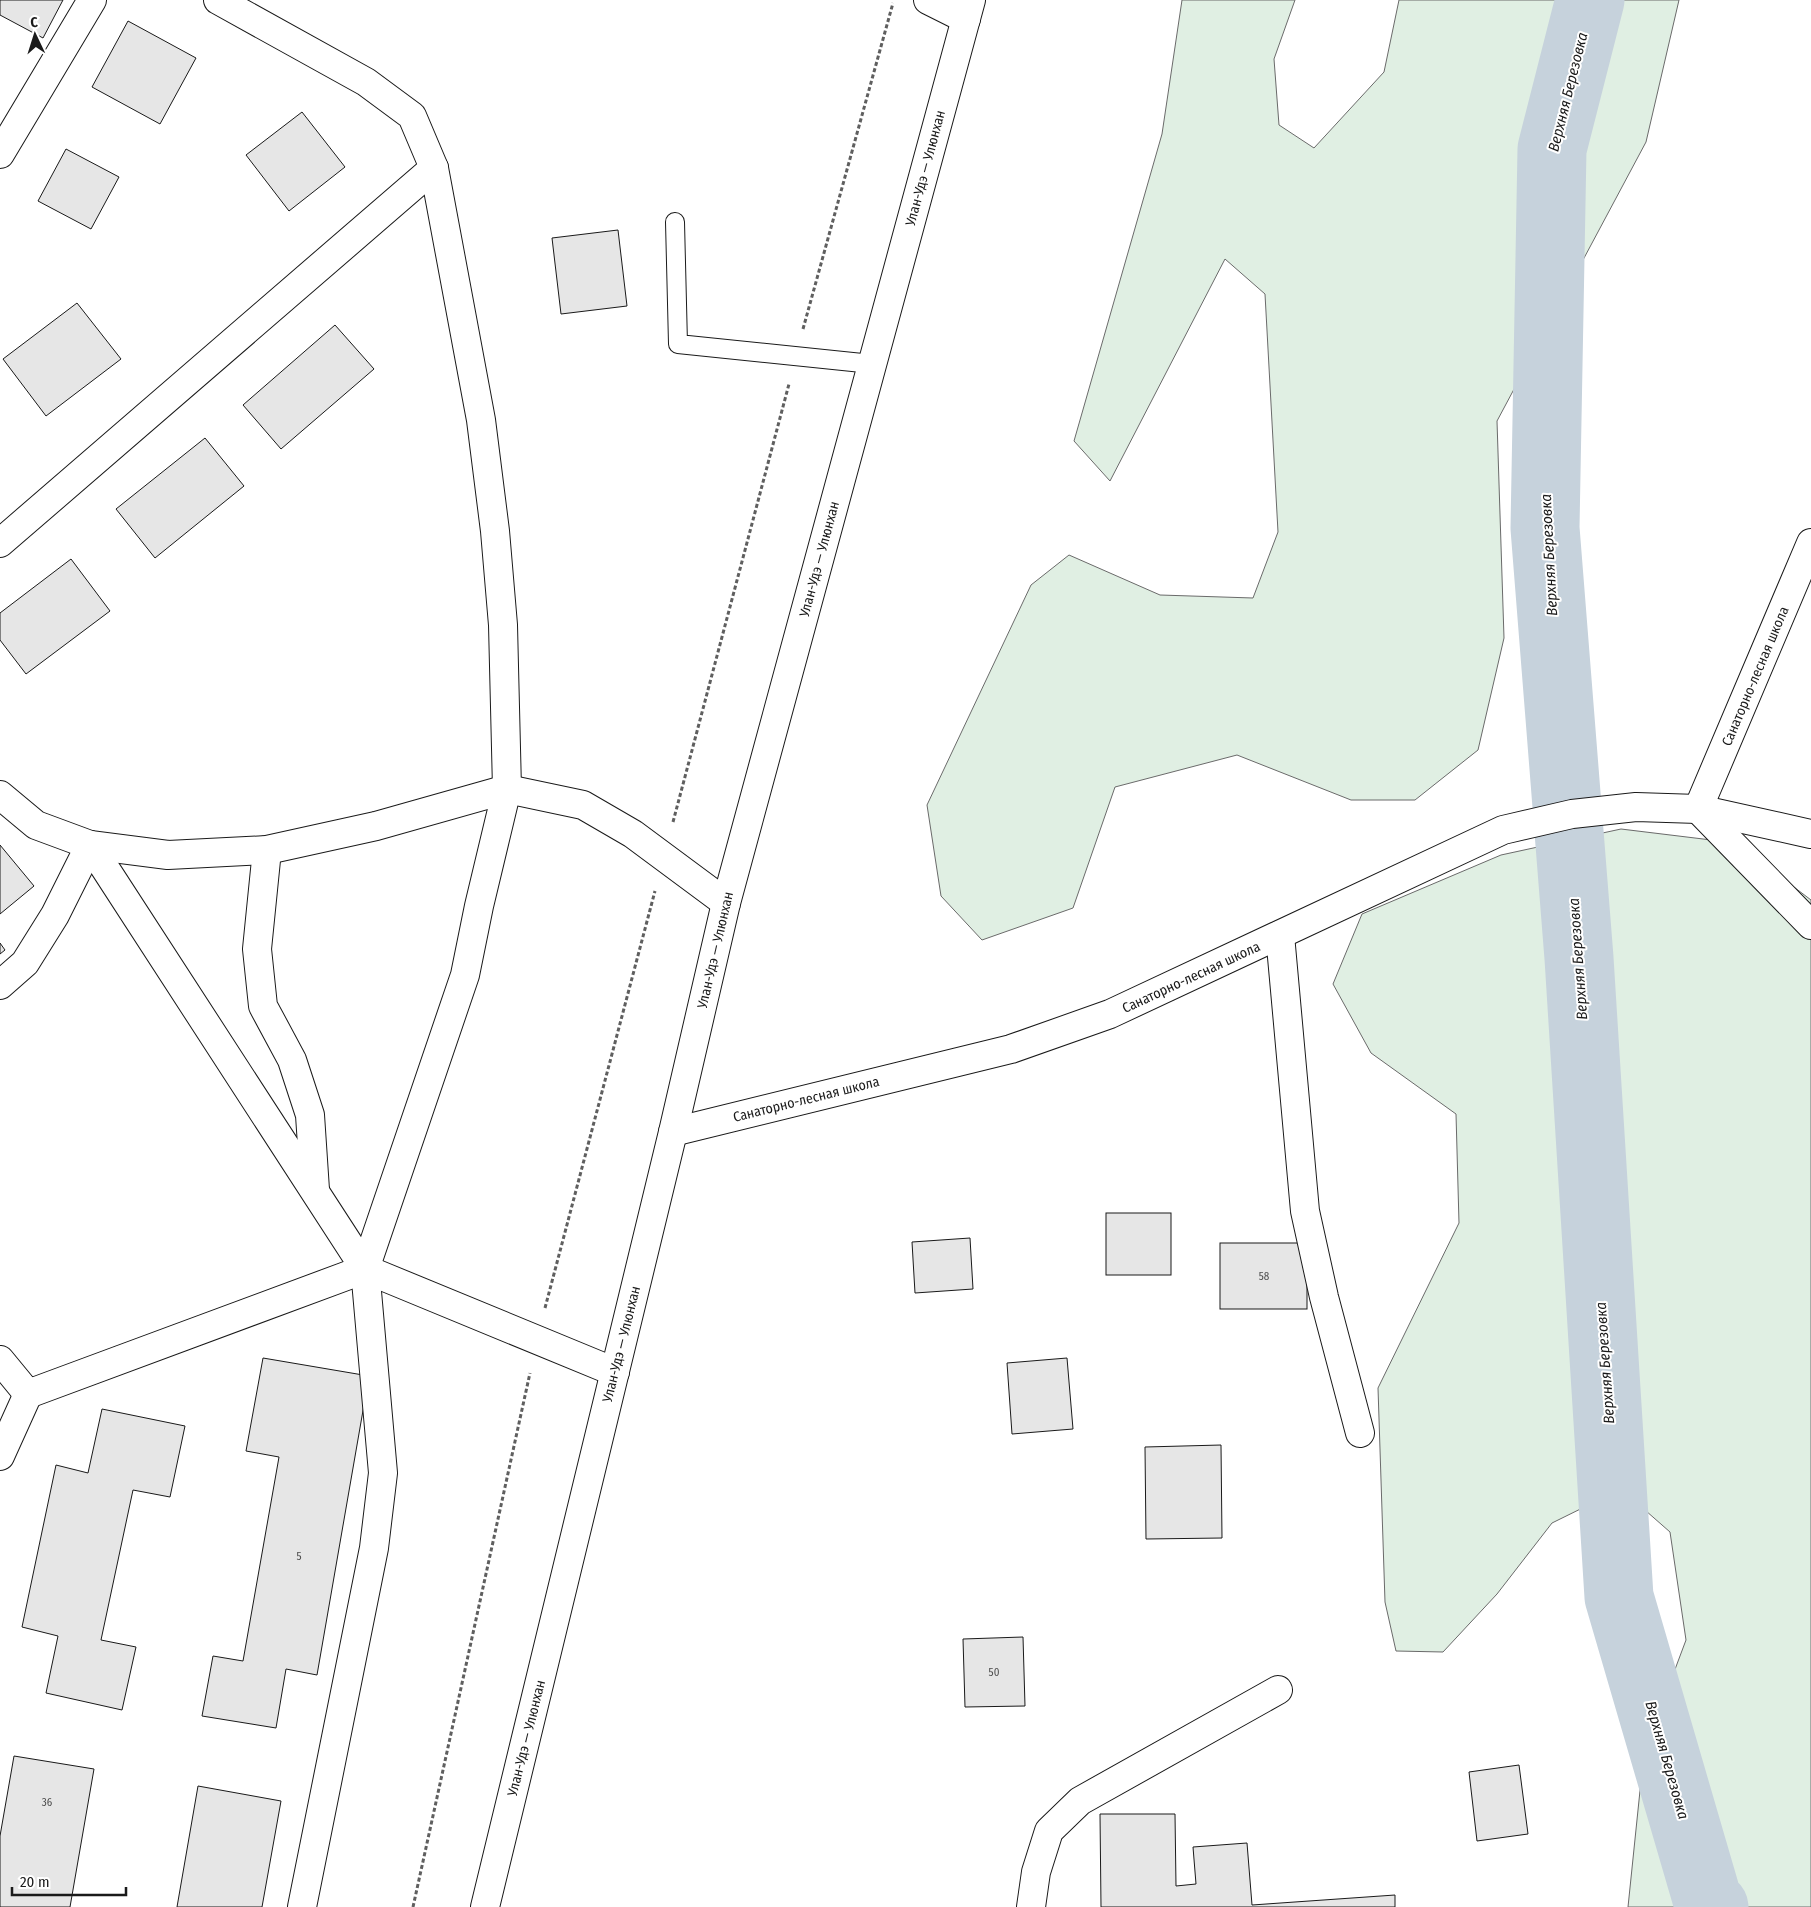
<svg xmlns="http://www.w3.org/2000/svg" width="1811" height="1907" viewBox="0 0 1811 1907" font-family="'Fira Sans Condensed',sans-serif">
<rect width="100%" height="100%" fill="#fff"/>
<!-- green -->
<g fill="#e0efe3" stroke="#6a6a6a">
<polygon points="1182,0 1295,0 1274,59 1279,125 1314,148 1384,72 1399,0 1679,0 1646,142 1497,421 1504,638 1478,750 1415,800 1351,800 1237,755 1115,787 1073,908 982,940 941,896 927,805 1031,585 1069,555 1160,595 1253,598 1278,532 1265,294 1225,259 1110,481 1074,441 1162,134"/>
<polygon points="1621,829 1736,843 1811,900 1811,1907 1628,1907 1644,1752 1686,1640 1670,1532 1621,1489 1552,1523 1497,1594 1443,1652 1396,1651 1385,1602 1378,1388 1459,1223 1456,1114 1371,1053 1333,984 1362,914 1501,855"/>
</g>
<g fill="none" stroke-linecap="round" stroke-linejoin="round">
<!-- river -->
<polyline stroke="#c6d2dc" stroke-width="69" points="1590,0 1552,149 1545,528 1579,958 1619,1597 1708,1902 1714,1907"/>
</g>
<!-- building -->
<g fill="#e6e6e6" stroke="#1a1a1a">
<polygon points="0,0 63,0 43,38 0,15"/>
<polygon points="128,21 196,58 160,124 92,87"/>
<polygon points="302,112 345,167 289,211 246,155"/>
<polygon points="66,149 119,177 91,229 38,201"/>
<polygon points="618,230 627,306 561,314 552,238"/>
<polygon points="77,303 121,359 46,416 3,359"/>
<polygon points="335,325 374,369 281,449 243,405"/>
<polygon points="205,438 244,486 155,558 116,509"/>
<polygon points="71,559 110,611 26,674 0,640 0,613"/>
<polygon points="0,845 34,886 0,914"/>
<polygon points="0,943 5,950 0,954"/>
<rect x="1106" y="1213" width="65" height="62"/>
<polygon points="970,1238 973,1289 915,1293 912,1242"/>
<rect x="1220" y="1243" width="87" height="66"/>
<polygon points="263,1358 369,1376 317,1675 286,1669 276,1728 202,1716 213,1656 243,1661 279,1457 246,1451"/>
<polygon points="1067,1358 1073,1429 1012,1434 1007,1363"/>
<polygon points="102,1409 185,1426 170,1497 133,1490 101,1640 136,1647 122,1710 46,1693 58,1636 22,1627 56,1465 88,1473"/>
<polygon points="1221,1445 1222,1538 1146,1539 1145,1447"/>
<polygon points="1023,1637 1025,1706 965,1707 963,1639"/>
<polygon points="14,1756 94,1769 70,1907 0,1907 0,1836"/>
<polygon points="1519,1765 1528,1834 1477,1841 1469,1772"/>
<polygon points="198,1786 281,1801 262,1907 177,1907"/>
<polygon points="1100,1814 1175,1814 1176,1886 1196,1884 1193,1847 1247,1843 1252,1905 1395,1895 1395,1907 1101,1907"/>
</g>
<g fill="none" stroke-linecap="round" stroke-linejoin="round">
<!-- service casing -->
<g stroke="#1a1a1a" stroke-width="20">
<polyline id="service" points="675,222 678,344 872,364"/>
</g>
<!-- minor casing -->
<g stroke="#1a1a1a" stroke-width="30">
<g id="minor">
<polyline points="218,0 366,82 412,116 434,168 481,420 495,531 503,625 507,789 479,906 465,975 365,1269 383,1473 374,1548 302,1907"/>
<polyline points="928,0 966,19"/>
<polyline points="0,154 92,0"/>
<polyline points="0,543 434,168"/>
<polyline points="0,795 36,825 90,845 168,855 267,850 376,826 507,789 583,805 633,834 726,903"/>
<polyline points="1698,809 1811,925"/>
<polyline points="1698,809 1811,834"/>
<polyline points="90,845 365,1269 615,1372"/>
<polyline points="267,850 257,949 263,1006 292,1060 310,1115 315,1190"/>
<polyline points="1280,935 1305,1211 1324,1297 1360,1433"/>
<polyline points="0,985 25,963 55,915 90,845"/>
<polyline points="673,1132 1011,1049 1110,1014 1503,830 1572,814 1636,807 1698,809 1811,543"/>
<polyline points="0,1360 28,1394 365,1269"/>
<polyline points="0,1456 28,1394"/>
<polyline points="1031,1907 1036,1872 1049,1831 1080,1801 1278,1690"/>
</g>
</g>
<!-- primary casing -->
<g stroke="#1a1a1a" stroke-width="30">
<polyline id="primary" points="485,1907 673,1132 726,903 971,0"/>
</g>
<!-- path -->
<g stroke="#5f5f5f" stroke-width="3" stroke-dasharray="4 2.5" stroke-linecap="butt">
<polyline points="803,329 893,3"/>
<polyline points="673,822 789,384"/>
<polyline points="545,1308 655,891"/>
<polyline points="413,1907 530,1373"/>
</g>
<!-- service -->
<use href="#service" stroke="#fff" stroke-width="18"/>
<!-- minor -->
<use href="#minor" stroke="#fff" stroke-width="28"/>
<!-- primary -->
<use href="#primary" stroke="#fff" stroke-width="28"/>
</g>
<g text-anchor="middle" stroke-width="4" stroke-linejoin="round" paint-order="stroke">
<!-- number labels -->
<g font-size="11" fill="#4d4d4d">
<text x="1264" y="1280">58</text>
<text x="299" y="1560">5</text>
<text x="994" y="1676">50</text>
<text x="47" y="1806">36</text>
</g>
<!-- street labels -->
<g font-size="14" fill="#1a1a1a" stroke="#fff">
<text transform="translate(925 168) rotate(-75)" y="5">Улан-Удэ — Улюнхан</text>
<text transform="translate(819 559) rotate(-75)" y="5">Улан-Удэ — Улюнхан</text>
<text transform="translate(1755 676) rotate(-67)" y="5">Санаторно-лесная школа</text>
<text transform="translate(715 950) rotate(-77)" y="5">Улан-Удэ — Улюнхан</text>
<text transform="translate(1191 977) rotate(-25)" y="5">Санаторно-лесная школа</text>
<text transform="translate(806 1099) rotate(-14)" y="5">Санаторно-лесная школа</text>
<text transform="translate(621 1344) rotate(-76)" y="5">Улан-Удэ — Улюнхан</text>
<text transform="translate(526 1738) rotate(-76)" y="5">Улан-Удэ — Улюнхан</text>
</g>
<!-- water labels -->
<g font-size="15" font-style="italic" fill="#1a1a1a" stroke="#fff">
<text transform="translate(1568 92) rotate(-76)" y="5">Верхняя Березовка</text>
<text transform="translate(1549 555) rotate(-93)" y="5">Верхняя Березовка</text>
<text transform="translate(1578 959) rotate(-94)" y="5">Верхняя Березовка</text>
<text transform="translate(1605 1363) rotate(-94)" y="5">Верхняя Березовка</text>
<text transform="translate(1667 1760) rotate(74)" y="5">Верхняя Березовка</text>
</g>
</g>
<!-- north arrow -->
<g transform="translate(35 35) rotate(356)" stroke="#ffffff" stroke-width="4" paint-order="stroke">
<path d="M0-4L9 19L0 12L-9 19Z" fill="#1a1a1a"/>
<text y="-8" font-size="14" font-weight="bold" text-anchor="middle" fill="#1a1a1a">С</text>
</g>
<!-- scale -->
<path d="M12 1887v8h114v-8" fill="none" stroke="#1a1a1a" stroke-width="2.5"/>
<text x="20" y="1887" font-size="15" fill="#1a1a1a" stroke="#ffffff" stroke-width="4" paint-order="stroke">20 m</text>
</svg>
